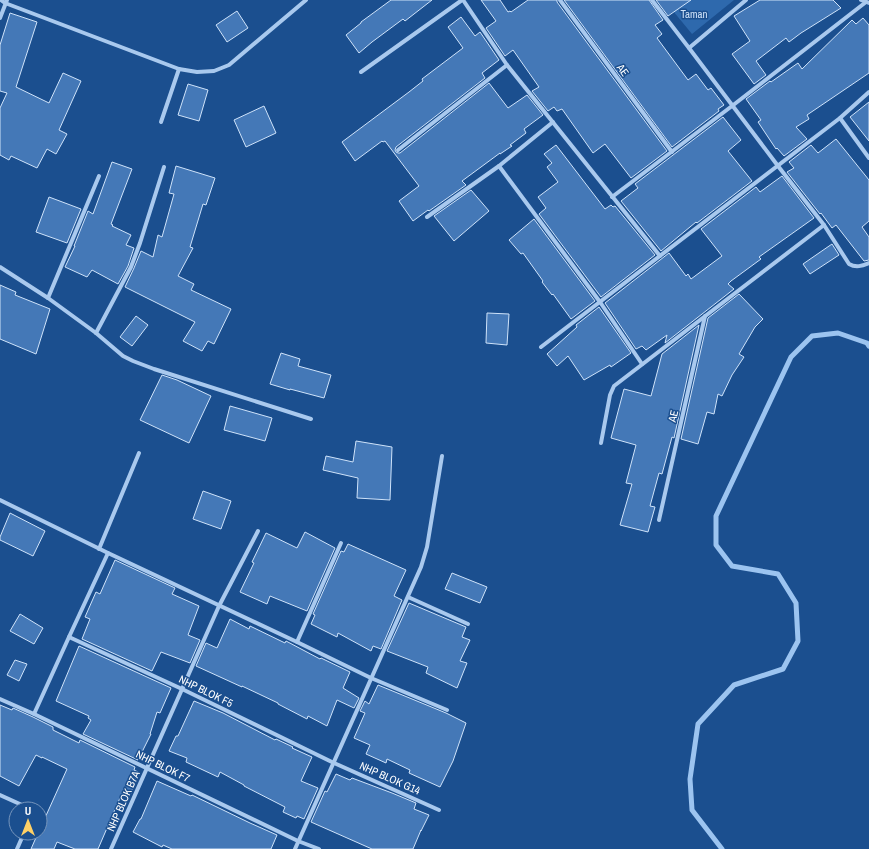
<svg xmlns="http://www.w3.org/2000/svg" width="869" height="849" viewBox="0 0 869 849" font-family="'Archivo Narrow',sans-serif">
<rect width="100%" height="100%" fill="#1b4f8f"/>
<!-- green -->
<polygon fill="#2e69ad" points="664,0 734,0 692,34"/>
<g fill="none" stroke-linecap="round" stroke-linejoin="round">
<!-- stream -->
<polyline stroke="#9cc4f0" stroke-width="5" points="722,849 692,810 690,779 698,724 734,685 783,669 798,641 796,603 778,574 732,566 716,545 716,516 791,357 812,336 838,333 867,343 869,346"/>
</g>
<!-- building -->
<g fill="#4478b7" stroke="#cfe3fa">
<polygon points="391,0 432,0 405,21 403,19 372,42 359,53 346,35 361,23 361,22"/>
<polygon points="481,0 500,0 508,12 510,11 511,12 528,0 557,0 557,2 667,151 631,178 605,144 593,153 562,109 557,111 554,107 548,111 532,91 539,87 513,50 505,56 486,28 496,21"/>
<polygon points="564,0 649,0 663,20 655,25 662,34 657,38 688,80 696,74 708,90 711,88 724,105 718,109 719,111 672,147"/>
<polygon points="656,0 691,0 668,16"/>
<polygon points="760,0 833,0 841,8 801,33 789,42 786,38 756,61 766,75 754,84 732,54 750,41 734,16"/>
<polygon points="237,11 248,28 227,42 216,25"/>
<polygon points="10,13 37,22 16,87 49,103 63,73 81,81 59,130 67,134 56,154 47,149 37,168 11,156 9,160 0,155 0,108 7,93 0,91 0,45"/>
<polygon points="461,17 475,36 480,32 499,60 482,73 485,78 396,147 395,150 396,152 398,153 400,153 489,83 508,108 527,95 543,115 524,129 526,133 510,145 512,146 500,154 500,153 462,181 466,185 429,211 428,210 413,221 399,201 419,186 385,141 383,142 382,141 355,161 342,142 409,92 423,81 422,79 463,48 448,27"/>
<polygon points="863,18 869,25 869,73 807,115 809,119 796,127 807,139 784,156 777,148 776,149 758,122 761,120 746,99 770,81 771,82 798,63 802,69 852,20 856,24"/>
<polygon points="188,84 208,90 199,121 178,115"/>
<polygon points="869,102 869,141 850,117"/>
<polygon points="264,106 276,133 246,147 234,120"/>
<polygon points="723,117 741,140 728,151 752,181 697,223 696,222 661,251 621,201 638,188 635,184"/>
<polygon points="836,139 869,180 869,221 862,227 869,237 869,260 864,261 836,225 832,228 821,213 820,214 787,172 794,168 789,162 811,145 818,153"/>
<polygon points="556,145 605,209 611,205 613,207 615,206 655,255 601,297 539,214 546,208 538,197 558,182 547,167 552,163 544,154"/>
<polygon points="112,162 132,169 111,224 113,225 112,226 131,235 126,245 134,248 128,266 118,284 92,270 87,277 65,267 75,246 74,246 88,211 93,214"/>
<polygon points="176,166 215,178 206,205 203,204 190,247 193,248 178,276 194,284 191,290 231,309 214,344 208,341 202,351 183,341 195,322 125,287 134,268 141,251 153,257 158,235 162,237 174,194 169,193"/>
<polygon points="782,176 814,218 759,257 761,259 731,281 728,284 734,289 665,343 667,335 646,350 642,346 636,349 605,303 669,253 686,276 688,274 691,279 722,256 701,229 756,187 760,192"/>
<polygon points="471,190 489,211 454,241 434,216"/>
<polygon points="49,197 81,209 67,243 36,232"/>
<polygon points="534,219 595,301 571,319 553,294 552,295 542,282 543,281 523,253 521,254 509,240"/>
<polygon points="832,244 839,255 810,274 803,264"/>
<polygon points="0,285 16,292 15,295 50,309 36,354 0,339"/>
<polygon points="739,294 763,319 755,327 739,354 744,357 732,375 722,396 718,394 714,414 707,412 698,444 681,439 708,318"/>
<polygon points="599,307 631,353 611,367 610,365 584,380 568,356 557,366 547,354 577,327 576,325"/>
<polygon points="487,313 509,314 507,345 486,343"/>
<polygon points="136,316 148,325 132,346 120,337"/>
<polygon points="699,325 674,438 672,437 662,474 659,473 650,506 655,507 648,532 620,525 632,484 626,483 636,445 611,438 624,389 651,396 662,354"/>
<polygon points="281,353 300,359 298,366 331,375 324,398 290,389 290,390 270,384"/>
<polygon points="162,375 177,380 211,396 189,443 140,420"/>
<polygon points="230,406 272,418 265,441 224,430"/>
<polygon points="356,441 392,447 390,500 357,498 358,478 323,470 326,456 353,462"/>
<polygon points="203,491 231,501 221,529 193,519"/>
<polygon points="10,513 45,531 33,556 0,540 0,537"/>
<polygon points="305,532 335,548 307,611 270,596 267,604 240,592 254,563 252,562 266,533 297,548"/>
<polygon points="348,544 406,570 394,596 402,600 381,649 373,646 371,651 338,633 337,637 311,624 315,615 313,614 341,551 344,552"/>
<polygon points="115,560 175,588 172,594 199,606 188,635 200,640 190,663 161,652 152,671 82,639 90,619 85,617 96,592 100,594"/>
<polygon points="452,573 487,587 480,603 445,589"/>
<polygon points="409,603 466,627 462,637 470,640 460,661 467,663 457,688 426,673 428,667 387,651"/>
<polygon points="20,614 43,628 34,644 10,631"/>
<polygon points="230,619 249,629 250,626 285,643 286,641 320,659 321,658 350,672 343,688 359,698 354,708 337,700 327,726 308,716 307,719 278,704 278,703 242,686 242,687 196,666 206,643 217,648"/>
<polygon points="79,646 171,688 160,713 157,712 150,734 151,734 138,760 83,734 91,720 88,718 89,716 56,701"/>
<polygon points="15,660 27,664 19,681 7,675"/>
<polygon points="378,685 446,713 466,723 453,761 440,787 409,773 410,770 387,759 386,763 366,754 370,745 354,738 365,713 360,711 365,701 369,704"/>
<polygon points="194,701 223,713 275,740 276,739 293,747 292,748 312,757 301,781 318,788 304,819 297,816 296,818 283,812 285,807 244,786 244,785 220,772 218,777 186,762 187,758 169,751 176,736 178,736"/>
<polygon points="0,705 12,710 13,708 33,717 53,727 53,730 79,743 80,740 135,767 134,770 138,772 130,796 123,793 121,798 120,798 98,849 75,849 57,842 54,849 31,849 38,833 40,833 40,829 67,769 42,757 42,758 36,755 19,786 0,776"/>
<polygon points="336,774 350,780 352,778 392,793 416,803 414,809 429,815 421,831 421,830 413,849 372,849 311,822 325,791 327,792"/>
<polygon points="157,781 191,796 192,795 250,823 277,835 271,849 172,849 163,845 162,847 133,832 140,819 141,819"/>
</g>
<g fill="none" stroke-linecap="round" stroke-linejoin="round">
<!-- minor -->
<g stroke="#a9c9ee" stroke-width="4">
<polyline points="1,0 5,3 179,69 197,72 214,71 229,65 306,0"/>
<polyline points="463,0 507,65 660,256"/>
<polyline points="560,0 672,152"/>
<path d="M652,0L689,48L778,166L824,225L849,264C856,268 862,266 869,263"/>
<polyline points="861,0 869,3"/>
<polyline points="0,18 7,0"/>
<polyline points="689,48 746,0"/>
<polyline points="361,72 462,0"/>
<polyline points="840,118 869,158"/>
<polyline points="161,122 179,69"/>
<polyline points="398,150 507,65"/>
<polyline points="499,166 600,302 642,364"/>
<polyline points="612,197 732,106 866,2"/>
<polyline points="427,217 499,166 553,122"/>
<polyline points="0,267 48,298 96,333 123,356 133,361 154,369 311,419"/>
<polyline points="48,298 99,176"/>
<polyline points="96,333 131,267 140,243 164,167"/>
<polyline points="541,347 840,118 869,92"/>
<polyline points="601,443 610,395 614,386 824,225"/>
<polyline points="0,500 108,553 297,642 371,678 447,710"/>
<polyline points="659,520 705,316"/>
<polyline points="99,549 139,453"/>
<polyline points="408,597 468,624"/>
<polyline points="69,637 182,689 334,763 439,810"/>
<polyline points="297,642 341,543"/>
<polyline points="0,699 34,714 298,841 319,849"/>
<polyline points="34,714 69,637 108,553"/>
<polyline points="0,795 22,805 28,809"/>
<polyline points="17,849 24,833"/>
<polyline points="111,849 219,606 258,531"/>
<polyline points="295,849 421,567 427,547 442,456"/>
</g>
</g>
<g text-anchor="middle" stroke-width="3" stroke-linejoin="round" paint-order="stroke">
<!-- park labels -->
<g font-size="11" fill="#cfe3fa" stroke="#1b4f8f">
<text x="694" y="18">Taman</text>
</g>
<!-- street labels -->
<g font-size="11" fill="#fff" stroke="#1b4f8f">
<text transform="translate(623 70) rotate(54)" y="4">AE</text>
<text transform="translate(673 416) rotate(-77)" y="4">AE</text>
<text transform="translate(206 691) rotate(26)" y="4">NHP BLOK F5</text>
<text transform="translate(163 766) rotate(26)" y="4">NHP BLOK F7</text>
<text transform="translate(390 778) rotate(24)" y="4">NHP BLOK G14</text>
<text transform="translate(123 801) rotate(-66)" y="4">NHP BLOK B7A</text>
</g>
</g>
<!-- north arrow -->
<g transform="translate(28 821)"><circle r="19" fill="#1b4f8f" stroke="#7695bc"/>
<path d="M0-3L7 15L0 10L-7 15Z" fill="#ffd166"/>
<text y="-6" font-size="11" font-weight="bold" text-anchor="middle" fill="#ffffff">U</text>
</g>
</svg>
